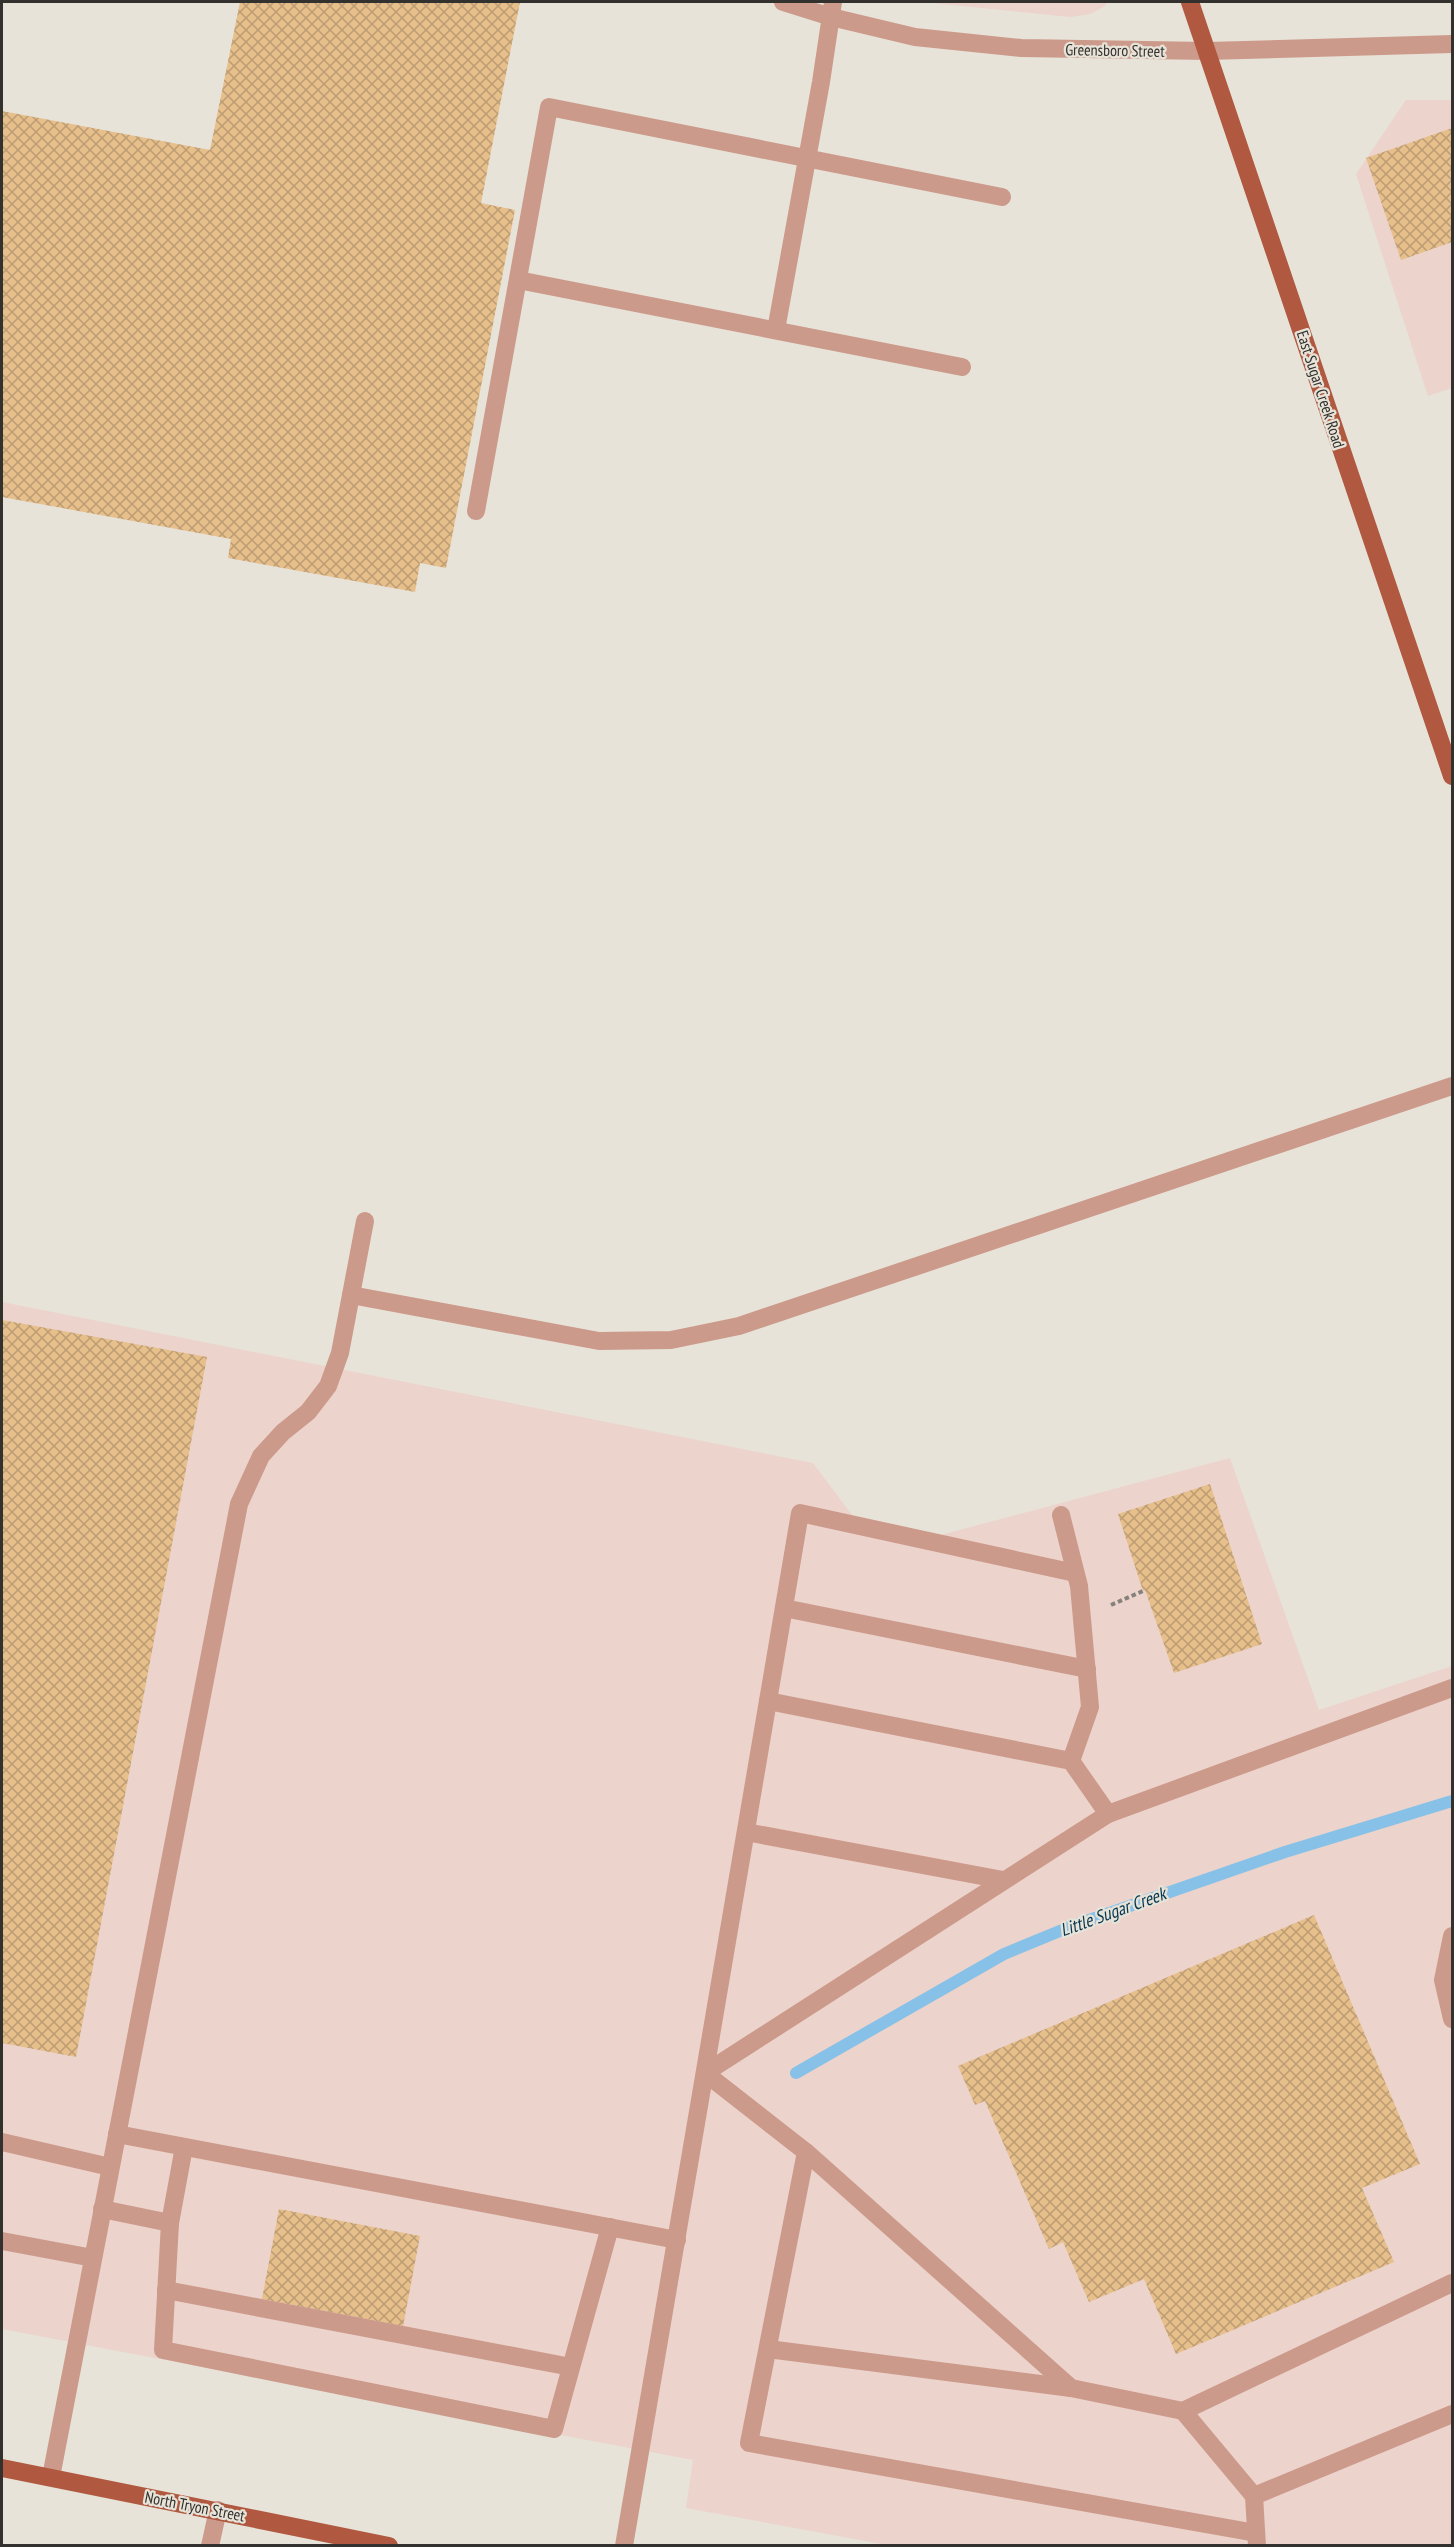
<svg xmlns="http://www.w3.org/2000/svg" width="1454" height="2547" viewBox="0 0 1454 2547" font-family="'PT Sans Narrow',sans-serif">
<defs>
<pattern id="building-cross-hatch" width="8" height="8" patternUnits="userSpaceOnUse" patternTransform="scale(1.5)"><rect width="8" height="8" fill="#e7bf8b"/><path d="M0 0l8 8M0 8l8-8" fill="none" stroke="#bc9c72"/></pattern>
</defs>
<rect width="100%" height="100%" fill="#e8e3d8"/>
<!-- commercial -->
<g fill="#ecd3cc">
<polygon points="923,2 1107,2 1105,6 1090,14 1070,17"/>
<polygon points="1406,100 1452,100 1452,388 1428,396 1356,174"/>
<polygon points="2,1302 813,1463 855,1519 937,1536 1230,1458 1319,1710 1452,1666 1452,2545 887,2545 686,2508 693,2460 2,2329"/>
</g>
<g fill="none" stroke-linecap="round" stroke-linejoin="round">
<!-- stream -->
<polyline stroke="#87c1e7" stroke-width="12" points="796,2073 1004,1954 1072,1926 1285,1852 1452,1801"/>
</g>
<!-- building -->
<g fill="url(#building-cross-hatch)">
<polygon points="240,2 520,2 481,203 515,210 446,568 420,563 415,592 228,558 231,539 2,497 2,111 210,150"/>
<polygon points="1452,128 1452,242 1401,260 1366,158"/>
<polygon points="2,1320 207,1357 76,2057 2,2043"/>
<polygon points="1210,1484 1262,1644 1174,1673 1145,1590 1143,1591 1118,1514"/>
<polygon points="1314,1915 1420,2164 1362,2188 1394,2262 1176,2354 1144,2279 1089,2302 1063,2242 1049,2249 985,2101 975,2105 958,2066"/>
<polygon points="279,2209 420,2236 403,2326 262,2299"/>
</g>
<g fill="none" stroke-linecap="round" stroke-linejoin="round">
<!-- path -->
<polyline stroke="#85827b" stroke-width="4" stroke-dasharray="4.5 3" stroke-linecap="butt" points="1111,1605 1143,1591"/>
<!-- minor -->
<g stroke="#cc9a8b" stroke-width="18">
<polyline points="783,2 831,17 915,37 1021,48 1207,51 1452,44"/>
<polyline points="518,280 962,367"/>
<polyline points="776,330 821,82 833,2"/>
<polyline points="476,511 549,107 1002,197"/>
<polyline points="351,1295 599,1341 671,1340 739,1326 1452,1086"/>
<polyline points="1061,1515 1079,1586 1090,1707 1071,1761"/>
<polyline points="784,1608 1087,1669"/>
<polyline points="768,1701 1071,1761 1108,1814"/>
<polyline points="746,1832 1003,1880"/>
<polyline points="1452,1936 1443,1980 1452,2019"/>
<polyline points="117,2134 677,2240"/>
<polyline points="2,2142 110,2167"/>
<polyline points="184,2147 170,2223 163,2350 554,2429 610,2227"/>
<polyline points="806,2152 749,2443 1256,2533"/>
<polyline points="102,2209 170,2223"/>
<polyline points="2,2241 93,2258"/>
<polyline points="166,2290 571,2367"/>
<polyline points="768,2349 1071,2388 1183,2411 1452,2283"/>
<polyline points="1071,2388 806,2152 705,2073 1108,1814 1452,1688"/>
<polyline points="1183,2411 1254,2496 1257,2546"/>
<polyline points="51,2477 239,1504 261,1456 283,1432 308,1412 328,1386 340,1353 365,1221"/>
<polyline points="1254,2496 1452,2414"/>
<polyline points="210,2546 218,2510"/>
<polyline points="624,2546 800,1513 1075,1573"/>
</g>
<!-- major -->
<g stroke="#b05840" stroke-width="18">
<polyline points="1190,2 1452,776"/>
<polyline points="2,2468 389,2546"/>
</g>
</g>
<g text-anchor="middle" stroke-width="4.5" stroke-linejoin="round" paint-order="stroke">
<!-- street labels -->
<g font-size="16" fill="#33312d" stroke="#e8e3d8">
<text transform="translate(1115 50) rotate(1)" y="6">Greensboro Street</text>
<text transform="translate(1321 389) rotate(72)" y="6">East Sugar Creek Road</text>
<text transform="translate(195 2506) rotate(11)" y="6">North Tryon Street</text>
</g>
<!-- water labels -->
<g font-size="18" font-style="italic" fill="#053650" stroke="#e8e3d8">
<text transform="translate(1113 1912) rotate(-20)" y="6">Little Sugar Creek</text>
</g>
</g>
<!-- border -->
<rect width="1454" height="2547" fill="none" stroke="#33312d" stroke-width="6"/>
</svg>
